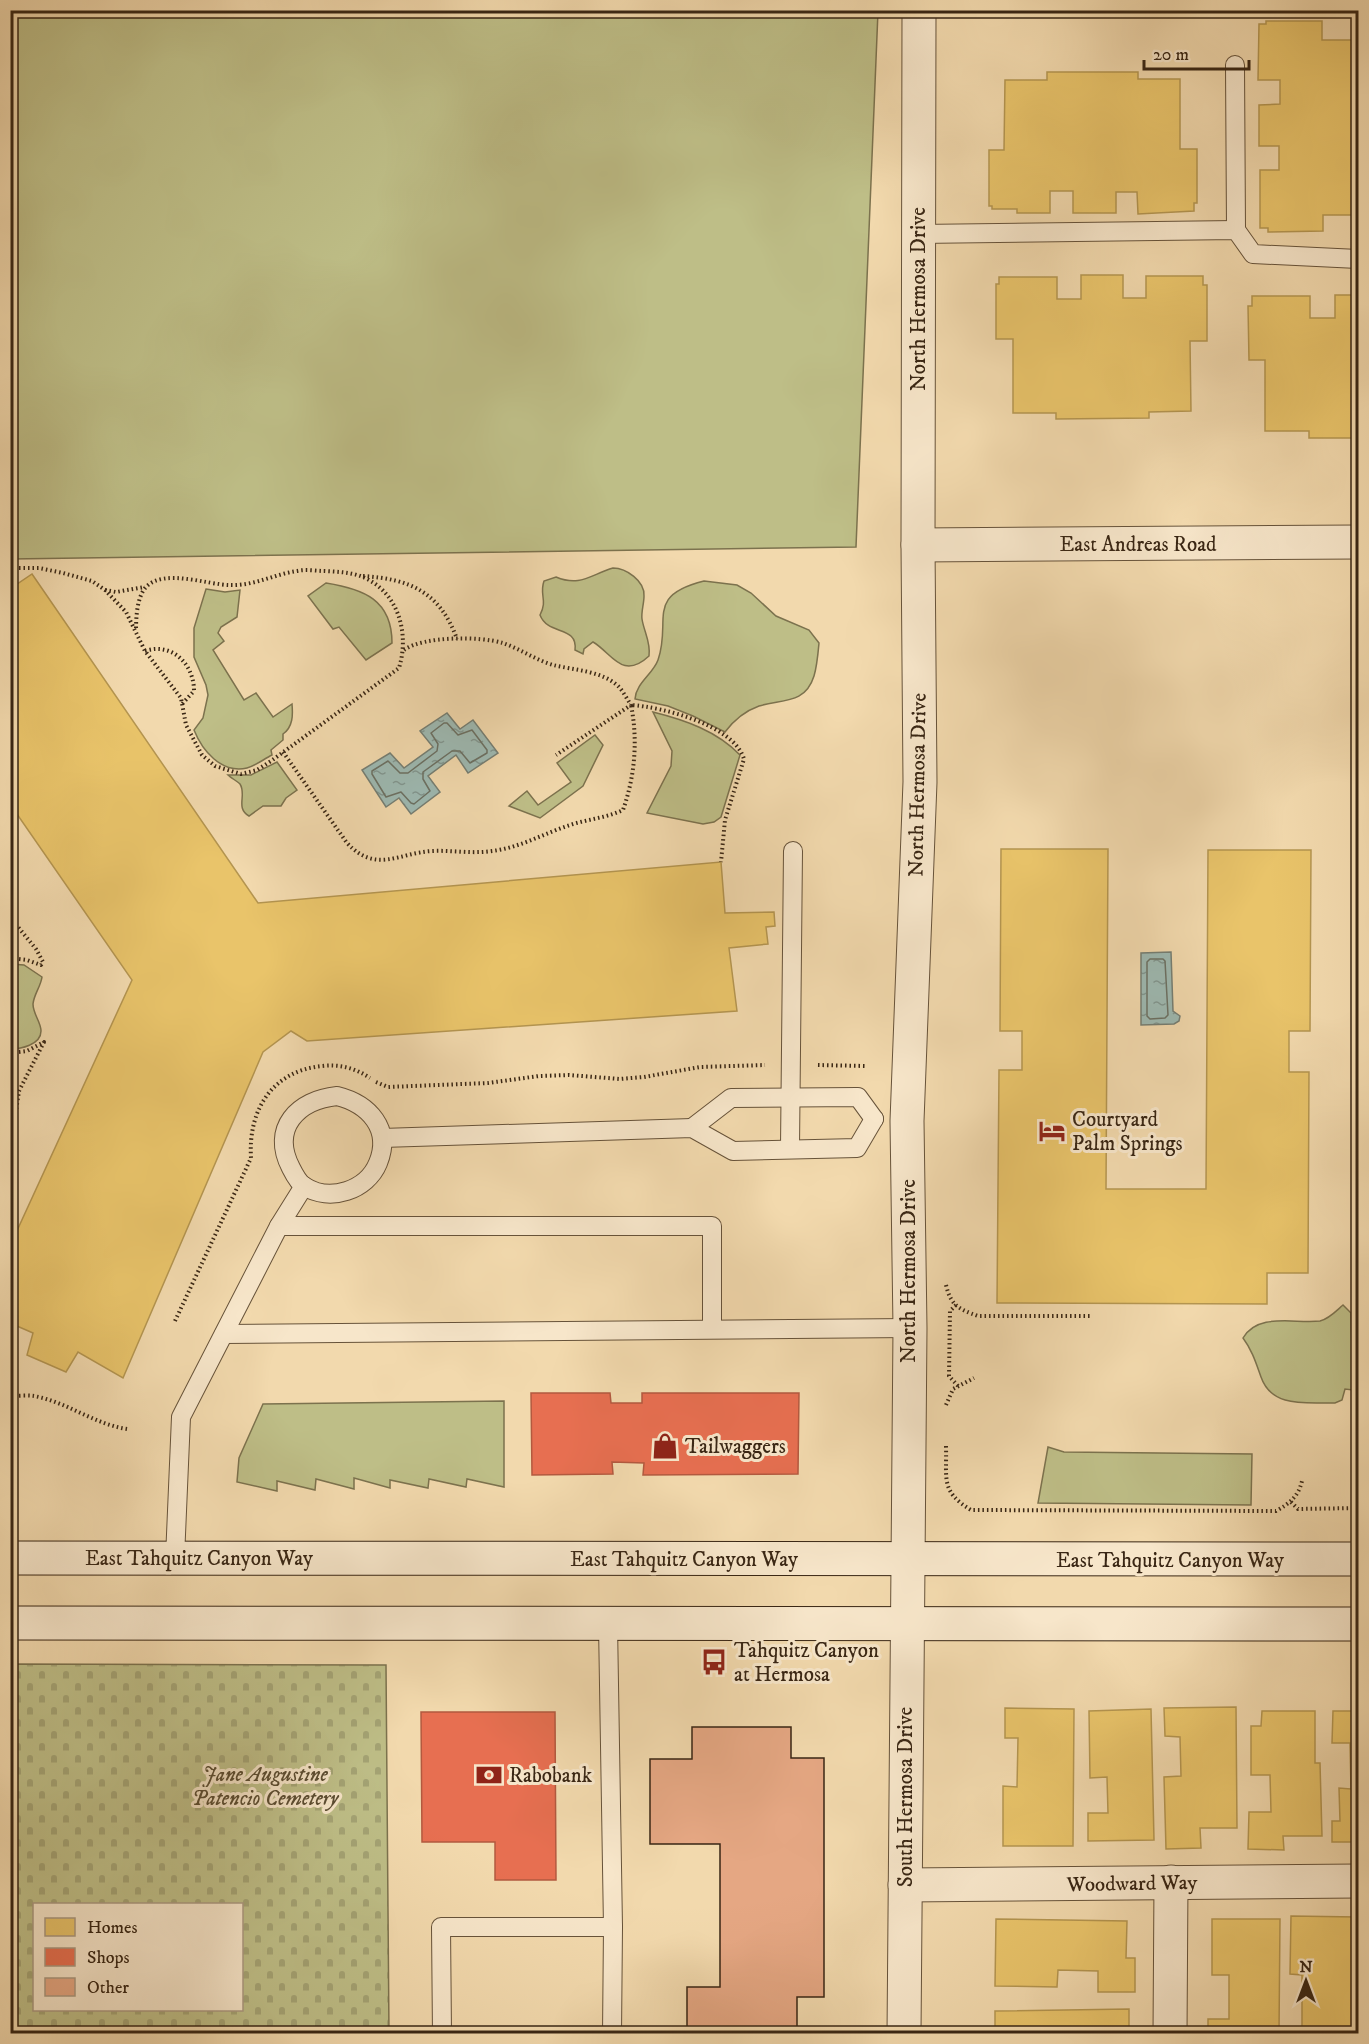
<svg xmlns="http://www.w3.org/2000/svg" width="1369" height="2044" viewBox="0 0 1369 2044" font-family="'IM FELL DW Pica',serif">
<defs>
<pattern id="cemetery-stones" width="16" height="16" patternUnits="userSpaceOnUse" patternTransform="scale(1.5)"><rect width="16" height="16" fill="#bebe87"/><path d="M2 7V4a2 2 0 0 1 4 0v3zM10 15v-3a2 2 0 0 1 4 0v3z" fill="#a4a374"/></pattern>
<pattern id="water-ripples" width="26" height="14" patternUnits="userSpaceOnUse" patternTransform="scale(1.5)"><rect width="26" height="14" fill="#9db9b2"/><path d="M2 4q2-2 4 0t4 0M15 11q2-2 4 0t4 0" fill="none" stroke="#819690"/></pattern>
</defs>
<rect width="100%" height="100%" fill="#f2d9ad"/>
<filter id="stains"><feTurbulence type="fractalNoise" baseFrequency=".00333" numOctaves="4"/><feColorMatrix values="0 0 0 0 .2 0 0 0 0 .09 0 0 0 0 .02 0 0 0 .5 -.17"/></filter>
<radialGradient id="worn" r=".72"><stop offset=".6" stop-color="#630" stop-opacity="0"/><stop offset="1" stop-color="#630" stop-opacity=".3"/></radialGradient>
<!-- green -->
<g fill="#bebe87" stroke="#7c724e" stroke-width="1.5">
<polygon points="10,11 878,11 856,547 11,559"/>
<path d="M613,568C626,568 645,581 644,596C644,604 641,612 642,619C644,632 651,642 649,656C622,681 612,653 593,642L584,649L583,654L575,650C578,625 548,636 540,615C548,600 539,595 544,581L556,577C580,587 590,575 613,568Z"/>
<path d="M704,581L737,585L751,593L776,616L809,630L819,643C818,654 817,666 814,676C805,705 781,699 759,706C745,711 734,720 725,732L693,716L668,706L635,699C636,683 653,674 658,660C672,620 644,596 704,581Z"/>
<path d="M326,583C364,589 392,600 392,643L366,660L339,627L333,629L308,596Z"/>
<path d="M206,589L225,592L240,590L237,617L221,627L218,633L224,641L213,650L244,700L256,693L273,717L292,704C293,715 293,727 283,734V740L271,750L272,755C264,759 255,766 247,768C221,774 202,750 194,730L203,718L208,695L206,685L194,657V628Z"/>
<path d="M653,712C685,720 717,731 740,755L721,817L714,822L703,824L647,813L671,766L672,751Z"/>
<polygon points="595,735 603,745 583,786 540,818 509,806 527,791 538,805 571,782 557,763"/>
<path d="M277,762L297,790L286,798L281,806H263L249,816C235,808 247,795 240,784C237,781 231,778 228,775H251Z"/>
<path d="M11,964L24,965L42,977C41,986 34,994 33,1004C33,1014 41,1022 41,1031C41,1045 20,1049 11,1049Z"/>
<path d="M1343,1305L1351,1313L1353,1390L1345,1389L1342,1400L1335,1403C1308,1402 1272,1409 1261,1377C1256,1363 1252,1350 1243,1338C1258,1312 1295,1324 1320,1321C1329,1319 1336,1311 1343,1305Z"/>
<polygon points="504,1401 504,1487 467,1479 466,1487 429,1479 428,1488 390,1480 390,1488 354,1478 354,1489 316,1479 315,1490 277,1481 277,1491 237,1482 239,1458 263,1404"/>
<polygon points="1048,1447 1064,1452 1252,1454 1251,1505 1038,1503"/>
</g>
<!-- cemetery -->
<path fill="url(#cemetery-stones)" stroke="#7c724e" stroke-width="1.5" fill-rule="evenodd" d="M11,1664L386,1665L389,2033H11ZM34,1904H242V2010H34Z"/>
<!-- water -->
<g fill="url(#water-ripples)" stroke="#757e73" stroke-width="1.5">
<polygon points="447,713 460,729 473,720 498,753 468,773 456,755 428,776 440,792 411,814 399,798 386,807 362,770 390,753 404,768 433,747 420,731"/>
<polygon points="1171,952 1173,1011 1180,1016 1179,1021 1174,1024 1141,1025 1141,953"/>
</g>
<!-- homes -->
<g fill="#e9c46a" stroke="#b49550" stroke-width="1.5">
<polygon points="1266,21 1322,21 1322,40 1355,40 1355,34 1358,34 1358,215 1323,215 1323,231 1268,232 1268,228 1260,228 1260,170 1279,170 1279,146 1259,146 1259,105 1280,104 1280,80 1258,80 1259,24 1266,24"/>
<polygon points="1047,72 1138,72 1138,79 1180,79 1180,149 1197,149 1197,203 1194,203 1194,211 1138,214 1137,192 1116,192 1116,213 1073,213 1073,191 1050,191 1050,213 1017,213 1017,209 992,209 992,206 989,206 989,150 1004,150 1005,80 1047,80"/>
<polygon points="1081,275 1123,275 1123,298 1146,298 1146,276 1203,276 1203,285 1207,285 1207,341 1190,341 1191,411 1149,412 1149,418 1056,419 1056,413 1013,413 1013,339 996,339 996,284 999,284 999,277 1057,277 1057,299 1081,299"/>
<polygon points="1335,295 1358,295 1358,438 1309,438 1309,431 1265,431 1265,360 1249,360 1248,306 1252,306 1252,296 1310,296 1310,318 1335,318"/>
<polygon points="32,574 258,903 721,862 725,913 774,912 775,926 766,927 768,944 729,948 737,1011 307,1041 291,1031 263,1052 123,1378 78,1352 66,1372 27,1355 33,1333 10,1323 10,1246 132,980 10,804 10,589"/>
<polygon points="1001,849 1108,849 1106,1189 1206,1189 1208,850 1311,850 1310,1031 1289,1031 1289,1072 1309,1072 1308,1273 1267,1273 1267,1304 997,1303 999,1070 1022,1070 1022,1031 1000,1031"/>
<polygon points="1236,1707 1237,1828 1200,1828 1201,1848 1166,1849 1164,1777 1181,1776 1180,1737 1165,1736 1164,1708"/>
<polygon points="1005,1708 1074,1709 1073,1846 1003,1846 1003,1786 1017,1787 1018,1738 1005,1738"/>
<polygon points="1151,1709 1154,1840 1088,1841 1088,1813 1108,1813 1107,1777 1090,1778 1089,1711"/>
<polygon points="1262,1711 1315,1711 1315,1763 1320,1763 1322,1836 1283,1836 1284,1850 1248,1849 1249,1812 1271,1812 1270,1775 1251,1775 1251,1726 1261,1726"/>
<polygon points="1333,1711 1358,1711 1358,1842 1332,1842 1332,1821 1340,1821 1339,1788 1351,1789 1350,1743 1332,1743"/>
<polygon points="1291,1916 1357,1917 1355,2034 1291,2034 1291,2029 1302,2029 1302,1975 1290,1974"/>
<polygon points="996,1919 1127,1921 1126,1958 1135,1958 1135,1992 1098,1992 1098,1971 1058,1970 1057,1987 995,1986"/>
<polygon points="1212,1919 1280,1919 1279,2034 1208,2034 1208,2019 1229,2019 1229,1975 1212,1975"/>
<polygon points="1129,2009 1129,2034 995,2034 995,2011"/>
</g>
<!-- shops -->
<g fill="#e76f51" stroke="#b3593f" stroke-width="1.5">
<polygon points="531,1393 610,1393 611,1403 642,1403 642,1393 799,1393 798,1474 643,1475 644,1463 612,1462 613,1474 532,1475"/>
<polygon points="421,1712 555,1712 556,1880 495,1880 495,1842 422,1842"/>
</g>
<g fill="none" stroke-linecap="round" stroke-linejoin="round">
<!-- shore -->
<g stroke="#6b7063" stroke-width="1.5">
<polygon points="444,723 447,723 458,735 472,730 487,750 487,753 470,763 460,751 452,751 423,772 423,779 430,791 414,804 411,803 401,792 386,797 372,774 372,771 388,761 400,773 408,773 437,751 438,744 431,733"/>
<polygon points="1150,959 1163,959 1165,961 1168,1015 1165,1018 1150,1019 1147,1016 1147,962"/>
</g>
</g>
<!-- building -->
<polygon fill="#e5a783" stroke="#392614" stroke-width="1.5" points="692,1727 791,1727 791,1758 824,1758 824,1997 797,1997 797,2034 687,2034 687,1987 720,1987 720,1844 650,1844 650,1759 692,1759"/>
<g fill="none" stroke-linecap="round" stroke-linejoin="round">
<!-- service casing -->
<g stroke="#67533a" stroke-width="20">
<g id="service">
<polyline points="1235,65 1236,230"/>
<polyline points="918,234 1236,230 1253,254 1358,259"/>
<path d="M337,1096C369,1104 392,1129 378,1163C367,1190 330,1203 304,1186C299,1183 294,1174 291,1168C270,1128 298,1100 337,1096Z"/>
<polyline points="692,1128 731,1098 858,1097 874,1119"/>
<polyline points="382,1138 692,1128 733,1151 857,1148 874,1119"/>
<polyline points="790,1148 793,851"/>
<polyline points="279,1226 712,1226 712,1329"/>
<polyline points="224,1334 910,1328"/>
<polyline points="175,1558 181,1417 279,1226 304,1186"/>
<polyline points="608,1624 613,1927 612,2034"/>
<polyline points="442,2034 441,1927 613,1927"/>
</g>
</g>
<!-- minor casing -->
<g stroke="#67533a" stroke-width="35">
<g id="minor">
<polyline points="918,545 1358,542"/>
<polyline points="905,1885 1358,1881"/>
<polyline points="904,2034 910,1328 907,1121 920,782 918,545 919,10"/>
<polyline points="1170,2034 1171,1882"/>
</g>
</g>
<!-- secondary casing -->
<g stroke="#392614" stroke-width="35">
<g id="secondary">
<polyline points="10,1558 1358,1559"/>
<polyline points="10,1623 1358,1624"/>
</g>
</g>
<!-- path -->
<g stroke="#392614" stroke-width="4" stroke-dasharray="1.5 3" stroke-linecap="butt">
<path d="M10,568H39L63,573L92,581L105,590L126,612L145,651L181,698L186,725L202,755L215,766L241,774L257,770L271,761L399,668C409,636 400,597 369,580C355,572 340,572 324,571C316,571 306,569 297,571C275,574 254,586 230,585C208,585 164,568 146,587C137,597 136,617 136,630"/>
<path d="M363,576C410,579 440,592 457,639"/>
<polyline points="105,590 116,592 145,587"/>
<path d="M404,650C423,636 480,636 503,643C520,649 536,660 553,665C574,670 602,671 618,686C623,691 627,699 631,705L556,755"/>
<path d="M145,651C172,642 194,664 194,691L182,704"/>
<path d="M283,752L347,843C376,874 398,853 432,851C452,850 472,854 492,851C519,848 545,833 570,825C588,819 606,818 623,810C635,776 638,740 631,705C662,707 734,725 744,759L725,820L721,862"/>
<polyline points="10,917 36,949 43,962 41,965 27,960 10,958"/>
<polyline points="10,1053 27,1051 44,1042 19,1091 14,1124 10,1133"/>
<polyline points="818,1065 865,1066"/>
<polyline points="376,1082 388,1087 488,1083 539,1076 569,1075 620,1079 644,1077 700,1067 765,1065"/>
<path d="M946,1285C951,1306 959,1309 978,1316H1091"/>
<polyline points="956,1305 950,1311 949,1376 958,1386"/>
<path d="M175,1321L251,1158C248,1110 272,1071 322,1066C340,1064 355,1068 370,1078"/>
<path d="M10,1396C18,1396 27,1395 34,1396C67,1402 94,1424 127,1429"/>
<polyline points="946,1405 953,1389 974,1378"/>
<path d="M946,1446C947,1479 940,1491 971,1510L1276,1511C1290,1503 1298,1497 1302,1481"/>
<polyline points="1291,1502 1298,1509 1358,1508"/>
</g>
<!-- service -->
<use href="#service" stroke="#f7e6ca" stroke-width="18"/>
<!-- minor -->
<use href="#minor" stroke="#f7e6ca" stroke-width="33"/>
<!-- secondary -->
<use href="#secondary" stroke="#f7e6ca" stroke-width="33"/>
</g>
<!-- icons -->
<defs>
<g id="hotel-bare" transform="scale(2.07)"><path d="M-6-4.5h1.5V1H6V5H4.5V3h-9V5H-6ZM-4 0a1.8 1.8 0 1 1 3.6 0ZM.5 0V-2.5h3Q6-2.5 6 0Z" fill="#8f2418" stroke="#f7e6ca" stroke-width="2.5" paint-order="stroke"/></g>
<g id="shop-bare" transform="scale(2.07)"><path d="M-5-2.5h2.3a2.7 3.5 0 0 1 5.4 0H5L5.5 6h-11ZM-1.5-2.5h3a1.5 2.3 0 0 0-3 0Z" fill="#8f2418" stroke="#f7e6ca" stroke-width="2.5" paint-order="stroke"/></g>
<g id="bus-bare" transform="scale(2.07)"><path d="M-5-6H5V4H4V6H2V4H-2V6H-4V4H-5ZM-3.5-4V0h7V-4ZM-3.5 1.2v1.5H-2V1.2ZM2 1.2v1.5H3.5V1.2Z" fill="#8f2418" stroke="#f7e6ca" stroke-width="2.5" paint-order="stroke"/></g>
<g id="bank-bare" transform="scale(2.07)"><path d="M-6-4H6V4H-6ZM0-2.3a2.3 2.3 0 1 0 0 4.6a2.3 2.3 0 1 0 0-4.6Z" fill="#8f2418" stroke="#f7e6ca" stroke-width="2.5" paint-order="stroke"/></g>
</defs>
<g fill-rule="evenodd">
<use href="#hotel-bare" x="1052" y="1131"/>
<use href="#shop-bare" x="665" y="1446"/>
<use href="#bus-bare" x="714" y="1662"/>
<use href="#bank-bare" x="489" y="1775"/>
</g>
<g text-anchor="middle" stroke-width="6" stroke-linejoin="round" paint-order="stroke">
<!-- street labels -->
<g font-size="21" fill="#392614" stroke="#f7e6ca">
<text transform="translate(918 299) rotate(-90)" y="7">North Hermosa Drive</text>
<text x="1138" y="551">East Andreas Road</text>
<text transform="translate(917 785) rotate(-89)" y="7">North Hermosa Drive</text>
<text transform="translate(908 1271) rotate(-90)" y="7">North Hermosa Drive</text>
<text x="199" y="1565">East Tahquitz Canyon Way</text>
<text x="684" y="1566">East Tahquitz Canyon Way</text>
<text x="1170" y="1567">East Tahquitz Canyon Way</text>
<text transform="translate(905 1797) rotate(-90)" y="7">South Hermosa Drive</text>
<text transform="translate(1132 1883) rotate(-1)" y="7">Woodward Way</text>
</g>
<!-- poi labels -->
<g font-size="21" fill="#392614" stroke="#f7e6ca" text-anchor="start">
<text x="1072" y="1126">Courtyard<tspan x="1072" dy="24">Palm Springs</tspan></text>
<text x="685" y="1453">Tailwaggers</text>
<text x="734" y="1657">Tahquitz Canyon<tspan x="734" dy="24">at Hermosa</tspan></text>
<text x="509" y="1782">Rabobank</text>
</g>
<!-- park labels -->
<g font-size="21" font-style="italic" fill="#5a4c31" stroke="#f7e6ca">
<text x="265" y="1781">Jane Augustine<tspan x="265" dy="24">Patencio Cemetery</tspan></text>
</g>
</g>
<!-- margin -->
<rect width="1369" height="2044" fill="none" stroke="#f2d9ad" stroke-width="36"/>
<rect x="12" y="12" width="1345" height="2020" fill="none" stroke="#392614" stroke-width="3"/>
<rect x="18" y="18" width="1333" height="2008" fill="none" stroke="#392614" stroke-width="1.5"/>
<!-- legend -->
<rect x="33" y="1903" width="210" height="108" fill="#f7e6ca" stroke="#ab9981" stroke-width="1.5"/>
<rect x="45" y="1918" width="30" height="18" fill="#e9c46a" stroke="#ab9981" stroke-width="1.5"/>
<text x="87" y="1933" font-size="18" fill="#392614">Homes</text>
<rect x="45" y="1948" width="30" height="18" fill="#e76f51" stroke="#ab9981" stroke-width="1.5"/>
<text x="87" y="1963" font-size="18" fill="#392614">Shops</text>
<rect x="45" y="1978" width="30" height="18" fill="#e5a783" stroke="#ab9981" stroke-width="1.5"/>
<text x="87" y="1993" font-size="18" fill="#392614">Other</text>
<!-- north arrow -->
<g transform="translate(1306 1981)" stroke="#f7e6ca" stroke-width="4.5" paint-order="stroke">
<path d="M0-4.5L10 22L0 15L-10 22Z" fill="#392614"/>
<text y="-9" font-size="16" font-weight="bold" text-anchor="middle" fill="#392614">N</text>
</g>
<!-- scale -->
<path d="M1144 60v9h105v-9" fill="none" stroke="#392614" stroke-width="3"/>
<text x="1153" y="60" font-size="18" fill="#392614" stroke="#f7e6ca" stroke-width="4.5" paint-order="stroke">20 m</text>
<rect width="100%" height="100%" filter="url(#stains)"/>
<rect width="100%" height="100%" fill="url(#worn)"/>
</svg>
